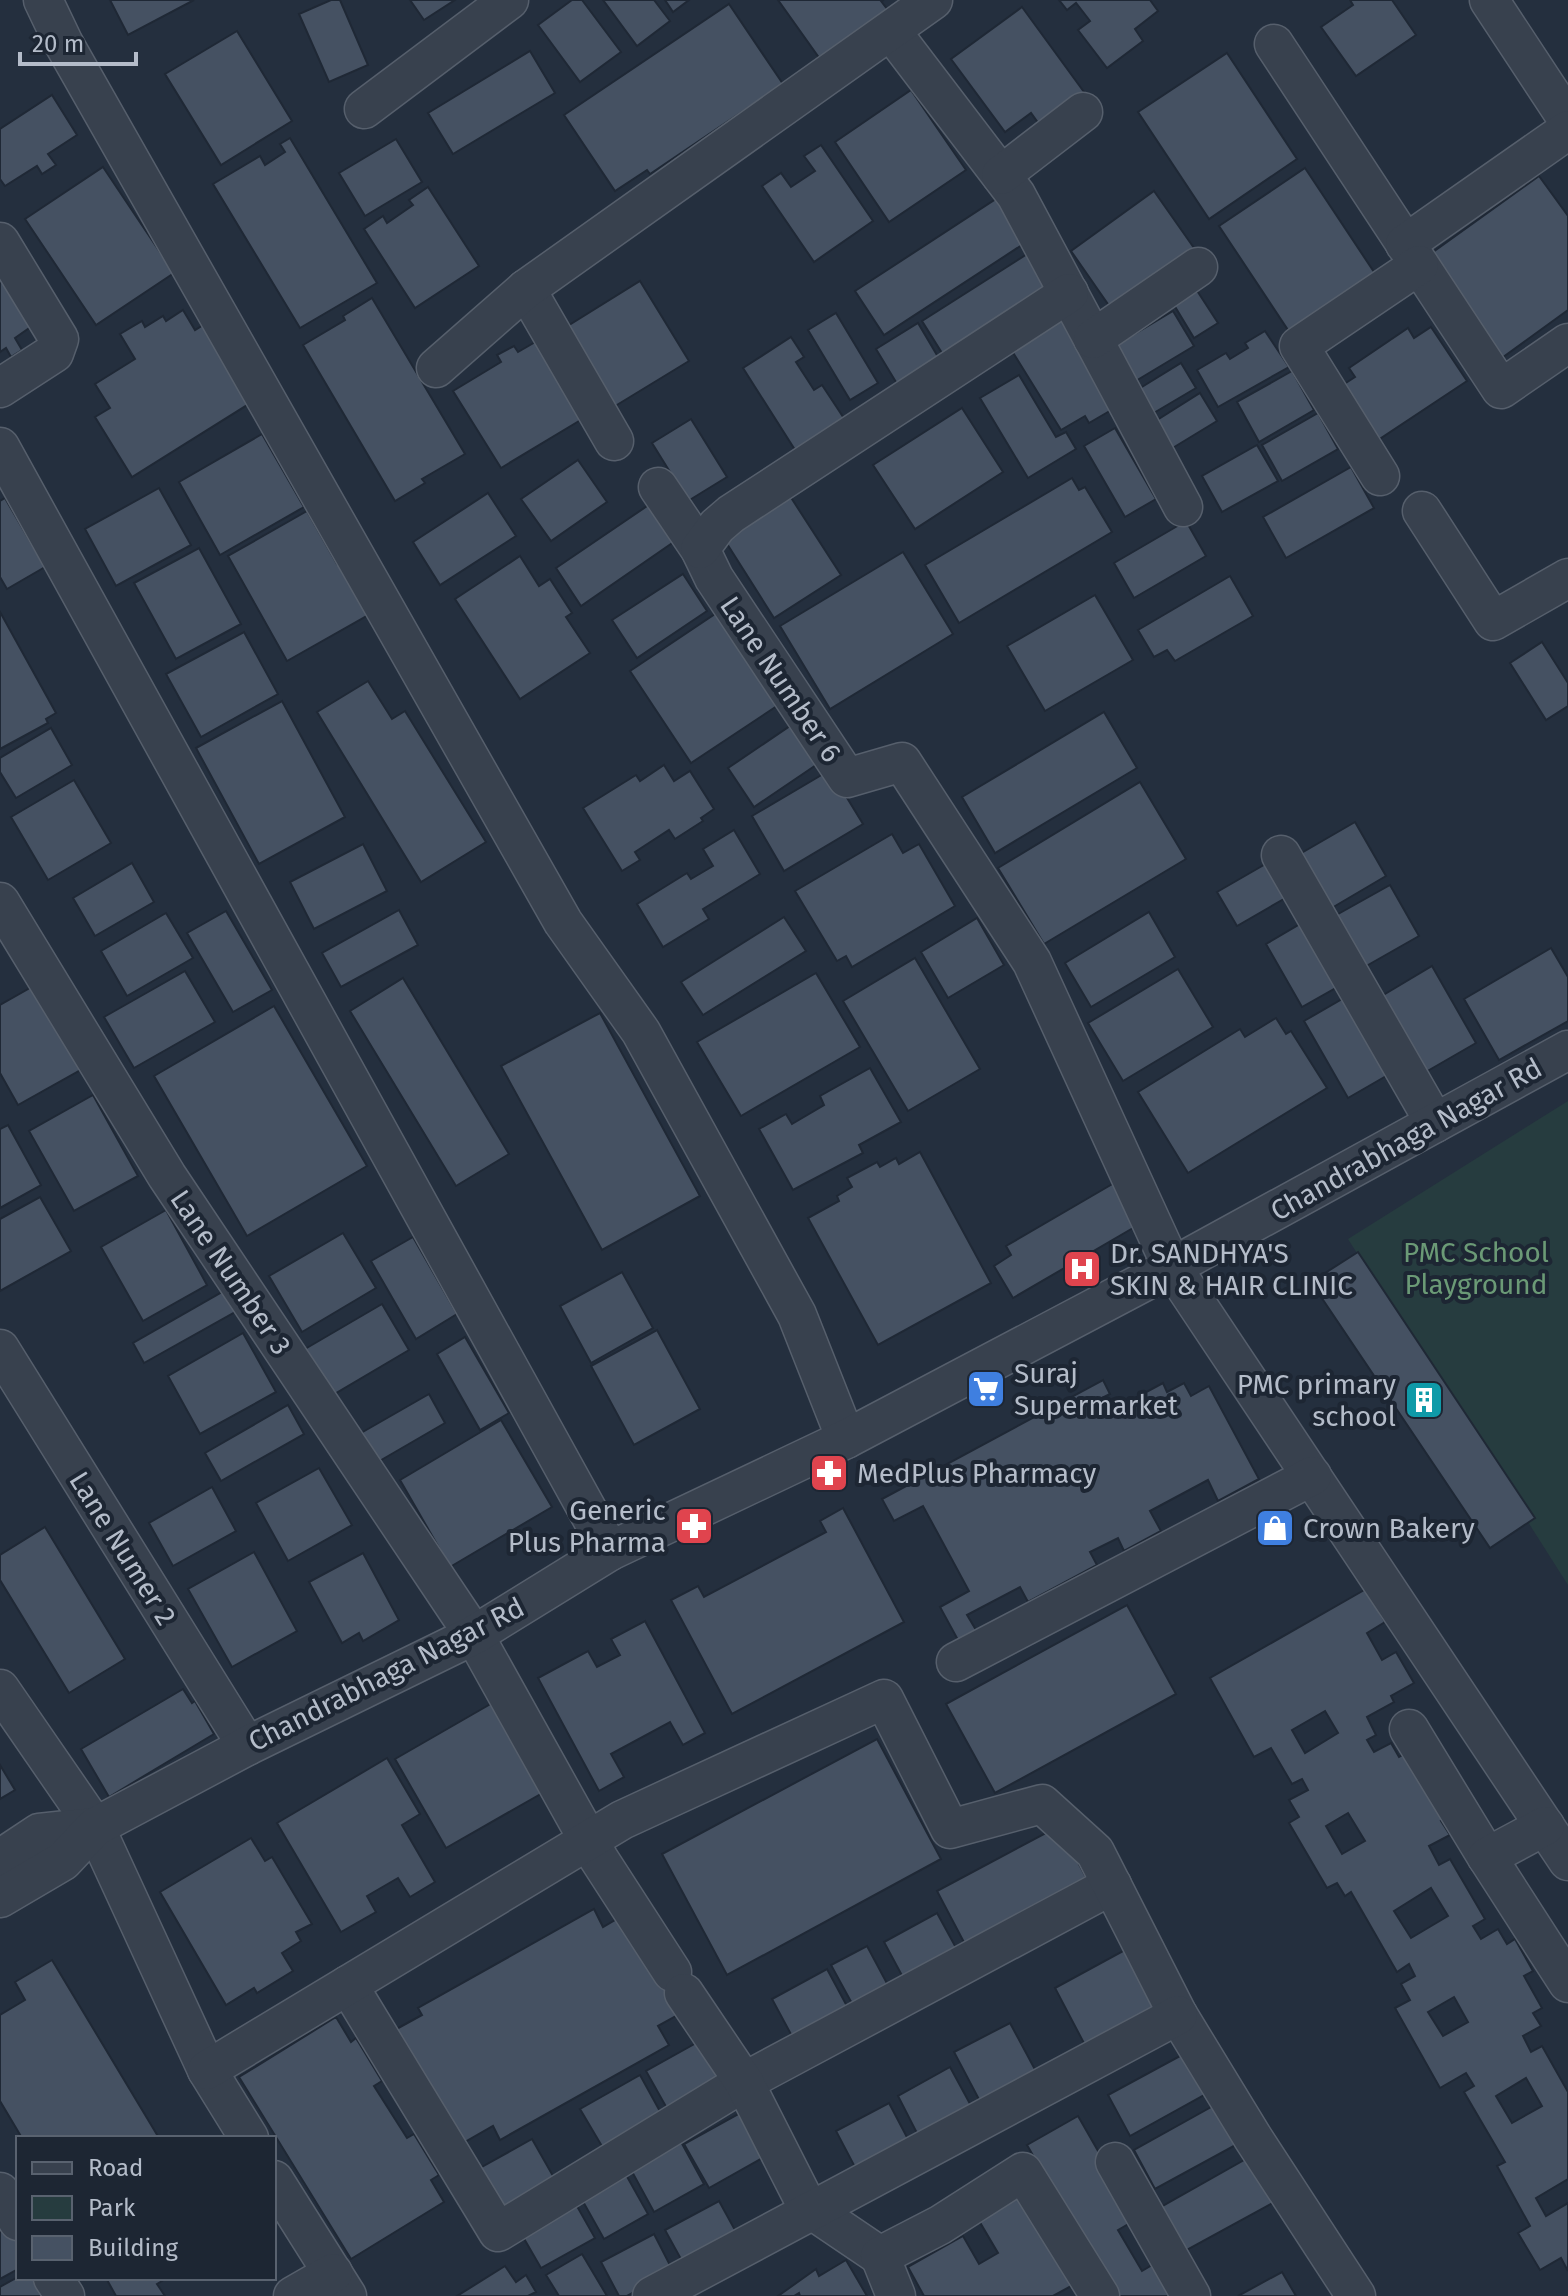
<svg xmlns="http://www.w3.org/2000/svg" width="1568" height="2296" viewBox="0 0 1568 2296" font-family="'Fira Sans',sans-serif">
<rect width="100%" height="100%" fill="#242f3e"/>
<!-- green -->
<polygon fill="#263c3f" points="1568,1101 1568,1585 1348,1239"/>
<!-- building -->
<g fill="#455162" stroke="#1f2835" stroke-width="2" fill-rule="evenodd">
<polygon points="110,0 194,0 128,35"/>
<polygon points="331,0 340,0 368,65 329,82 299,14"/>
<polygon points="410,0 455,0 424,20"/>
<polygon points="572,0 582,0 621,52 580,82 538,25"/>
<polygon points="603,0 654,0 670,21 637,46"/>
<polygon points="665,0 689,0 673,12"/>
<polygon points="778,0 884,0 881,1 894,18 825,66"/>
<polygon points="1059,0 1150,0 1158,11 1135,29 1143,41 1107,68 1078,30 1090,21 1076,3 1067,10"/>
<polygon points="1350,0 1392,0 1416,35 1356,76 1321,27 1353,5"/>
<polygon points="729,4 783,84 650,174 647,170 615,191 564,115"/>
<polygon points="1022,7 1084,92 1039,124 1031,113 1005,132 951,59"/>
<polygon points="237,31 292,121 221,165 165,74"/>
<polygon points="530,51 555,93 453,154 428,113"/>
<polygon points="1227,53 1297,159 1209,219 1138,112"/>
<polygon points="911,90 966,170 889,222 835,142"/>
<polygon points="52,95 77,135 48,154 56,165 42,174 37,166 5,186 0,179 0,129"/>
<polygon points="290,138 377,283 300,328 213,184 260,156 265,165 285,152 280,144"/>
<polygon points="396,139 422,182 365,216 339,173"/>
<polygon points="821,145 873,221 814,262 762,186 781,173 791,187 815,171 804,156"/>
<polygon points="103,167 174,273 96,325 25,219"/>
<polygon points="1305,168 1378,278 1292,336 1219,226"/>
<polygon points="1539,176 1568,216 1568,310 1499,360 1426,257"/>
<polygon points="428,187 479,266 415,308 364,229 383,216 387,223 413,205 409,200"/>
<polygon points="1154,191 1194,248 1110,307 1071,251"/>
<polygon points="999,197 1028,241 884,335 855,291"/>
<polygon points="1035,249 1060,290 947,361 922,321"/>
<polygon points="0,278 32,326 15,338 22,350 11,357 6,348 0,352"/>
<polygon points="640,281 689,361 607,411 558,332"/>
<polygon points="1194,286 1218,323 1194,338 1171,300"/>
<polygon points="372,298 465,454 422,479 425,483 395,501 303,345 345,320 343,316"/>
<polygon points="183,310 195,330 213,319 260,397 132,477 95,417 110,408 95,384 135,359 120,334 142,321 145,327 163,316 166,321"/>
<polygon points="1173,311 1194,346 1134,382 1113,347"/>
<polygon points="836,313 878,383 850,400 808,330"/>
<polygon points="1067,317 1120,405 1089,423 1085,416 1061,430 1012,351"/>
<polygon points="918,323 944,367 902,392 876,349"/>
<polygon points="1431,327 1467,381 1372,444 1335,390 1355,377 1349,368 1408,328 1414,338"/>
<polygon points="1265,331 1289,367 1218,407 1197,370 1226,353 1230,359 1248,348 1245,343"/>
<polygon points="791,337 804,357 796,362 814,390 822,385 853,432 804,464 743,368"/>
<polygon points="537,341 584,418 501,468 453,391 501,362 497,355 514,346 518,352"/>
<polygon points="1181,363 1196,388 1152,414 1137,390"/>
<polygon points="1292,371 1314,410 1259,442 1237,402"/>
<polygon points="1019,375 1056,437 1066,432 1076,449 1028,478 980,398"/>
<polygon points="1200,393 1217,421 1171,449 1154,422"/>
<polygon points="962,408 1003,472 915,529 873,465"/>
<polygon points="1318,413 1338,449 1282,481 1262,445"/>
<polygon points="691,419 727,477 688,501 652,443"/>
<polygon points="1115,428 1156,499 1125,517 1084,446"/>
<polygon points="262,434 304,507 220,555 179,482"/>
<polygon points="1257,445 1278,481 1222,512 1202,476"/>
<polygon points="578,460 607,502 551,541 521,499"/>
<polygon points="1351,467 1374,508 1286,558 1263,517"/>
<polygon points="1072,478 1079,490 1085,487 1112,532 959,623 925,565"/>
<polygon points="159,488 191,545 116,586 85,529"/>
<polygon points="488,493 516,536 440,585 413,542"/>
<polygon points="790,496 841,575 774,618 724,539"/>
<polygon points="5,498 45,567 7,589 0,577 0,501"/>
<polygon points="653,502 678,539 581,606 556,568"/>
<polygon points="307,511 337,564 341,562 370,614 287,661 228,556"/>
<polygon points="1186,521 1206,556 1134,598 1114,563"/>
<polygon points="199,548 241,624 176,659 134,583"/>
<polygon points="903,552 953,634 830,709 780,626"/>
<polygon points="520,556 539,586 550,579 572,613 566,617 590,653 520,699 455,599"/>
<polygon points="683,574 707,611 637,658 612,620"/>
<polygon points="1230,576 1253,616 1175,661 1167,650 1154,657 1138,630"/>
<polygon points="1095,595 1133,660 1045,711 1007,646"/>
<polygon points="727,606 789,698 691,763 630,671"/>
<polygon points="0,612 56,713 46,719 48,723 0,749"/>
<polygon points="244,632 278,694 201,737 166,674"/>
<polygon points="1542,642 1568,683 1568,706 1546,720 1510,663"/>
<polygon points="368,681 392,719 405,711 486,842 421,882 317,712"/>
<polygon points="282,701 345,817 259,864 196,748"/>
<polygon points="1104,712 1137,768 995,853 962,797"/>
<polygon points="793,724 819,763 754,807 728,768"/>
<polygon points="51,728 72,765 16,798 0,772 0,758"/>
<polygon points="664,765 674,781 690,771 714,809 701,818 703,821 675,839 669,830 635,852 640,860 622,871 583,808 636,775 640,781"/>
<polygon points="830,770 863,824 784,871 752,816"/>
<polygon points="74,780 111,843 48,880 11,817"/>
<polygon points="1140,782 1186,859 1044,944 998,868"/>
<polygon points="1355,822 1386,876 1330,909 1298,855"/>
<polygon points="734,830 760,874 703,909 709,919 663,947 637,904 687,873 691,879 713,866 703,849"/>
<polygon points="892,834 903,853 919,844 955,906 852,967 846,956 837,961 795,891"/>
<polygon points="363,844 387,891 314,929 290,882"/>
<polygon points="1269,862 1289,896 1237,926 1217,892"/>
<polygon points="132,863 154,902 95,936 73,898"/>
<polygon points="1390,885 1419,936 1361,969 1331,918"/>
<polygon points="399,910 418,945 341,987 322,953"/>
<polygon points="226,911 272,990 233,1012 187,933"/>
<polygon points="1149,912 1175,957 1091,1007 1065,963"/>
<polygon points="166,913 193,958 127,996 101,951"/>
<polygon points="784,917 806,951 703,1015 681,982"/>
<polygon points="1312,917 1348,981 1302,1007 1266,944"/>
<polygon points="977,918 1004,965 948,998 921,952"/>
<polygon points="1551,948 1568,977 1568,1021 1499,1060 1464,999"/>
<polygon points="915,958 980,1069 908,1111 843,1001"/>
<polygon points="1432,966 1476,1043 1424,1073 1380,997"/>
<polygon points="1178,969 1213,1027 1123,1081 1088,1023"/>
<polygon points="185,971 215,1022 134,1068 104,1017"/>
<polygon points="816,973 860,1047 741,1116 697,1042"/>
<polygon points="403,978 509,1154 456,1186 350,1011"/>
<polygon points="37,984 84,1068 18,1105 0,1073 0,1005"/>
<polygon points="1356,991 1400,1068 1348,1098 1304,1021"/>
<polygon points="274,1006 367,1166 247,1236 154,1076"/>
<polygon points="600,1013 700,1196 602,1250 501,1066"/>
<polygon points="1276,1018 1286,1034 1291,1031 1327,1088 1188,1173 1138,1092 1240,1029 1245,1037"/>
<polygon points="870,1068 901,1122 859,1145 863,1153 793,1190 759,1129 786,1114 792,1124 824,1105 820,1096"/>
<polygon points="93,1095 138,1176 74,1211 29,1131"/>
<polygon points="8,1125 41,1185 0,1208 0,1129"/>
<polygon points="920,1152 991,1283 878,1345 808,1218 839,1201 837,1196 852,1187 847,1178 877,1162 880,1167 896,1158 899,1164"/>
<polygon points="1121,1179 1145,1221 1013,1298 994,1266 1011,1255 1006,1246"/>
<polygon points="40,1197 71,1251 0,1291 0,1219"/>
<polygon points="166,1210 207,1285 143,1321 101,1247"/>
<polygon points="343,1233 376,1288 302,1332 269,1276"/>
<polygon points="413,1237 457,1314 416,1339 371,1261"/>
<polygon points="1358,1252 1535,1518 1490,1548 1311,1282"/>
<polygon points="622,1272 653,1328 591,1363 560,1306"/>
<polygon points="224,1291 235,1312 144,1363 133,1343"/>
<polygon points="382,1304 409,1350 331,1396 305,1349"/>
<polygon points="657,1330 700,1409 634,1445 591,1366"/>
<polygon points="243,1333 276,1392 200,1434 168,1376"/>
<polygon points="465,1337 509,1413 480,1430 437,1354"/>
<polygon points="1103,1380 1110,1394 1096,1401 1104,1415 1163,1383 1167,1392 1184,1383 1191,1396 1209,1386 1259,1479 1218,1501 1208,1480 1150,1511 1161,1531 1124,1551 1118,1538 1090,1552 1097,1565 1028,1602 1020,1587 967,1615 976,1630 958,1640 940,1607 969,1591 923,1506 894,1521 882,1499"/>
<polygon points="429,1394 445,1423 364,1470 347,1441"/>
<polygon points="288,1405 304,1434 221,1481 205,1453"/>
<polygon points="501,1420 552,1507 450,1567 400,1480"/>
<polygon points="319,1468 352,1525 288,1561 256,1503"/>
<polygon points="212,1487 236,1531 173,1566 149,1523"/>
<polygon points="843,1508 904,1622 732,1714 671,1600 698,1586 704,1597 826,1532 820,1521"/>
<polygon points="45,1527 125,1659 69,1693 0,1580 0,1555"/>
<polygon points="254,1552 297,1631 232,1667 188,1589"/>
<polygon points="363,1553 399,1620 363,1641 359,1633 342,1643 309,1582"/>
<path d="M1366,1589L1385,1622L1367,1633L1382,1660L1396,1652L1414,1683L1391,1696L1394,1702L1367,1717L1376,1735L1367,1740L1374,1752L1391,1743L1399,1757L1410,1751L1448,1818L1441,1821L1450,1835L1429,1846L1439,1865L1450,1859L1485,1919L1473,1926L1481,1939L1498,1929L1507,1944L1515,1939L1533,1971L1524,1976L1542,2008L1533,2013L1541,2026L1523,2036L1531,2052L1542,2046L1568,2092V2179L1536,2198L1546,2216L1568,2203V2271L1561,2258L1540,2270L1518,2233L1530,2226L1497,2166L1505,2162L1464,2092L1474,2086L1466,2073L1440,2088L1395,2008L1410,2000L1401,1984L1415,1976L1409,1964L1397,1972L1351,1892L1345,1896L1337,1883L1327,1888L1289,1823L1299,1817L1289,1800L1308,1790L1302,1779L1292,1784L1271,1748L1254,1757L1210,1678ZM1325,1711L1338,1733L1305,1753L1292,1730ZM1348,1813L1365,1841L1342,1854L1326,1826ZM1431,1888L1448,1916L1411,1938L1394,1911ZM1454,1997L1468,2022L1443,2036L1428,2012ZM1526,2078L1542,2106L1512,2123L1496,2096Z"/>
<polygon points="1127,1605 1176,1694 995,1793 946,1704"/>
<polygon points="645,1621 705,1733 683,1745 670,1722 611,1754 624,1777 599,1791 538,1678 588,1651 597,1667 620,1655 611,1639"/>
<polygon points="183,1689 192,1703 195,1701 214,1734 109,1797 81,1749"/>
<polygon points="501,1698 553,1787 446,1848 395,1759"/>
<polygon points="877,1739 941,1859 727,1975 662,1854"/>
<polygon points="387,1758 420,1814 402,1825 435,1882 410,1897 398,1878 367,1896 376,1912 341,1932 277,1823"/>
<polygon points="0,1765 15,1790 0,1799"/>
<polygon points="1059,1826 1089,1883 967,1948 937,1891"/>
<polygon points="251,1838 265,1861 272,1857 312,1924 296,1932 301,1941 282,1953 293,1971 257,1993 254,1988 226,2005 160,1892"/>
<polygon points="594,1909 603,1927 627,1913 683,2012 658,2026 669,2045 500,2140 493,2126 456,2147 391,2032 422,2015 418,2008"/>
<polygon points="937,1913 960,1955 906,1983 884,1942"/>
<polygon points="1134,1945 1166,2004 1086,2047 1055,1988"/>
<polygon points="867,1946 890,1989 855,2009 831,1965"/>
<polygon points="52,1960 159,2138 22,2138 0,2101 0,2015 25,2000 15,1982"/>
<polygon points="827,1969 855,2021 800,2051 772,1999"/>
<polygon points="336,2017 351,2042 356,2038 382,2081 374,2086 407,2138 414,2134 439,2175 431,2180 444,2202 351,2259 239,2077"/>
<polygon points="1010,2023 1039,2077 983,2107 954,2052"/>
<polygon points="698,2042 721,2083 669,2112 646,2071"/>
<polygon points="1191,2050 1213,2090 1130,2136 1108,2095"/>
<polygon points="950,2067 975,2113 921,2141 898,2096"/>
<polygon points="640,2075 662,2115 603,2148 580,2109"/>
<polygon points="1222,2101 1243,2141 1155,2189 1134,2150"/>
<polygon points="889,2103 910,2143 857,2171 836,2131"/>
<polygon points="740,2113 764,2157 709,2188 684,2144"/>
<polygon points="1078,2116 1137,2219 1118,2230 1142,2271 1159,2261 1179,2296 1114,2296 1027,2145"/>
<polygon points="532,2139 557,2183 506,2212 480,2168"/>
<polygon points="680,2140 704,2184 654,2212 630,2168"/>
<polygon points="1253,2155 1278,2200 1185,2251 1161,2207"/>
<polygon points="625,2173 648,2214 604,2239 581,2198"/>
<polygon points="569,2192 595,2238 541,2268 515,2223"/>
<polygon points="1021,2194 1073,2285 1053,2296 924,2296 908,2267 963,2236 979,2264 998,2253 978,2219"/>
<polygon points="719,2201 741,2241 687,2270 665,2230"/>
<polygon points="0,2207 18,2239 18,2269 0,2279"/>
<polygon points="654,2234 673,2271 627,2296 619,2296 601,2262"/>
<polygon points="582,2254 607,2296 559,2296 546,2275"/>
<polygon points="846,2260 867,2296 800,2296 799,2293 794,2296 778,2296 816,2269 819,2276"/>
<polygon points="505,2266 516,2282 526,2275 536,2292 528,2296 457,2296"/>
<polygon points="1282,2272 1296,2296 1238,2296"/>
<polygon points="18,2277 45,2278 55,2296 0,2296 0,2287"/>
<polygon points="106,2278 167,2278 157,2284 165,2296 116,2296"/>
</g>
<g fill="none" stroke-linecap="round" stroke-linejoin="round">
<!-- minor casing -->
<g stroke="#565f6c" stroke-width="41">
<g id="minor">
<polyline points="43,0 64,44 563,922 641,1032 797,1315 846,1439"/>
<polyline points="1489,0 1568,120"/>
<polyline points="891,31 1016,195 1183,507"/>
<polyline points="1274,44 1501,389 1568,343"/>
<polyline points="364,109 509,0"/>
<polyline points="1001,175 1083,112"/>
<polyline points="0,242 59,339 54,353 0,388"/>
<polyline points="1405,244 1568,130"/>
<polyline points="526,289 614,441"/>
<polyline points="1093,339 1198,267"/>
<polyline points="436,368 526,289 933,0"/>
<polyline points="0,447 610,1551"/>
<polyline points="1380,476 1299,346 1419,265"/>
<polyline points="658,487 700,549 714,578 847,778 902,762 1032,962 1172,1267 1568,1861"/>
<polyline points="1422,511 1493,621 1568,578"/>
<polyline points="700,549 717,526 731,514 1069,293"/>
<polyline points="1281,855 1435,1123"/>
<polyline points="0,902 167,1176 474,1635 599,1859 672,1972"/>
<polyline points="0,1349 247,1746"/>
<polyline points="956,1662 1312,1476"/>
<polyline points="0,1689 95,1827 207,2070 249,2138"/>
<polyline points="1409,1729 1487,1857"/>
<polyline points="1545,1826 1487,1857 1568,1983"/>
<polyline points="0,1859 39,1833 95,1827"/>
<polyline points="0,1898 63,1861 95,1827 247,1746 474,1635 610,1551 846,1439 1172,1267 1568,1050"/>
<polyline points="348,1985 498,2232 744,2082 1112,1885"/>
<polyline points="684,1993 744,2082 809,2210 812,2210 880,2256"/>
<polyline points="207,2070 622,1820 884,1699 950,1829 1042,1804 1095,1852 1178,2015 1253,2138 1356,2296"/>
<polyline points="1115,2162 1191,2296"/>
<polyline points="274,2180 347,2296"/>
<polyline points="0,2192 18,2221"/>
<polyline points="53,2278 65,2296"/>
<polyline points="293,2296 333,2273"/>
<polyline points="652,2296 1178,2015"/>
<polyline points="896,2296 880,2256 940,2225 1023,2172 1100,2296"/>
</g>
</g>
<!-- minor -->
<use href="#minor" stroke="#38414e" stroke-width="38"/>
</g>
<!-- icons -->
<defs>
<g id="hospital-square" transform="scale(2)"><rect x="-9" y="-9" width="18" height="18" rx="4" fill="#e0444e" stroke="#1d2633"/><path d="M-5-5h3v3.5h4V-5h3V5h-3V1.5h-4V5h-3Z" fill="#fff"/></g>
<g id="supermarket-square" transform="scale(2)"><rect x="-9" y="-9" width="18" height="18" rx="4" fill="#3f7fe0" stroke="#1d2633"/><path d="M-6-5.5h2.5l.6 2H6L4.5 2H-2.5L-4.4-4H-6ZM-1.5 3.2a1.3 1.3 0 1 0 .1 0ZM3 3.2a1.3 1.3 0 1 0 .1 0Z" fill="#fff"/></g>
<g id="building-square" transform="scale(2)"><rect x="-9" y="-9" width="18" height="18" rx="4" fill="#0f9aa8" stroke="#1d2633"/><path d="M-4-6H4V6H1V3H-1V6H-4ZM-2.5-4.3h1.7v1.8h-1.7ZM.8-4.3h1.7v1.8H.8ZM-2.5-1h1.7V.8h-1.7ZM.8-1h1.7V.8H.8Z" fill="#fff"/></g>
<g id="pharmacy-square" transform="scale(2)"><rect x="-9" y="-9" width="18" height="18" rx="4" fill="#e0444e" stroke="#1d2633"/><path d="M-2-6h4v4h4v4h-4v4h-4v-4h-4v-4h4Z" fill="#fff"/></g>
<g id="shop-square" transform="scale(2)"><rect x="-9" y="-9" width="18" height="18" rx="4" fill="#3f7fe0" stroke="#1d2633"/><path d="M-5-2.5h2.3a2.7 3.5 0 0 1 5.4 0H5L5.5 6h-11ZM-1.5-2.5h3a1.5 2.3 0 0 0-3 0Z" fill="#fff"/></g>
</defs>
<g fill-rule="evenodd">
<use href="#hospital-square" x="1082" y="1269"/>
<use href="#supermarket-square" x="986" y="1389"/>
<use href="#building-square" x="1424" y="1400"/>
<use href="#pharmacy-square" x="829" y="1473"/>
<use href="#pharmacy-square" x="694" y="1526"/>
<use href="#shop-square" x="1275" y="1528"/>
</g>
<g text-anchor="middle" stroke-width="8" stroke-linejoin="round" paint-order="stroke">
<!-- street labels -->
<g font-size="28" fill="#b4bcc9" stroke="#1d2633">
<text transform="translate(781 679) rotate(56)" y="10">Lane Number 6</text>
<text transform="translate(1406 1139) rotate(-29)" y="10">Chandrabhaga Nagar Rd</text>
<text transform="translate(231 1272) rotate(56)" y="10">Lane Number 3</text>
<text transform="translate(123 1548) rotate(58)" y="10">Lane Numer 2</text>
<text transform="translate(386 1674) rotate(-27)" y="10">Chandrabhaga Nagar Rd</text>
</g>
<!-- park labels -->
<g font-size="28" fill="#6b9a76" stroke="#1d2633">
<text x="1476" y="1262">PMC School<tspan x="1476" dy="32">Playground</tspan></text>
</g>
<!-- poi labels -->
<g font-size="28" fill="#b4bcc9" stroke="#1d2633" text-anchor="start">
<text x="1110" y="1263">Dr. SANDHYA'S<tspan x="1110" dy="32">SKIN &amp; HAIR CLINIC</tspan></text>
<text x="1014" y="1383">Suraj<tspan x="1014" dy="32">Supermarket</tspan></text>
<text x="1396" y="1394" text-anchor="end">PMC primary<tspan x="1396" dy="32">school</tspan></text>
<text x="857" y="1483">MedPlus Pharmacy</text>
<text x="666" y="1520" text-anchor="end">Generic<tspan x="666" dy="32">Plus Pharma</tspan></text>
<text x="1303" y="1538">Crown Bakery</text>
</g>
</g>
<!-- legend -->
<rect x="16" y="2136" width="260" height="144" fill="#1d2633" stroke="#59626f" stroke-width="2"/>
<rect x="32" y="2162" width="40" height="12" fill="#38414e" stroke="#59626f" stroke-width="2"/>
<text x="88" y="2176" font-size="24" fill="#b4bcc9">Road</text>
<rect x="32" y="2196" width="40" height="24" fill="#263c3f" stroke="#59626f" stroke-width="2"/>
<text x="88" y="2216" font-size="24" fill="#b4bcc9">Park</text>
<rect x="32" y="2236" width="40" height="24" fill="#455162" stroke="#59626f" stroke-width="2"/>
<text x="88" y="2256" font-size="24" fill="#b4bcc9">Building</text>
<!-- scale -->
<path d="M20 52v12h116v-12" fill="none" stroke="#b4bcc9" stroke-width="4"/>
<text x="32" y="52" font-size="24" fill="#b4bcc9" stroke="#1d2633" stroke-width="6" paint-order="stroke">20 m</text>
</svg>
